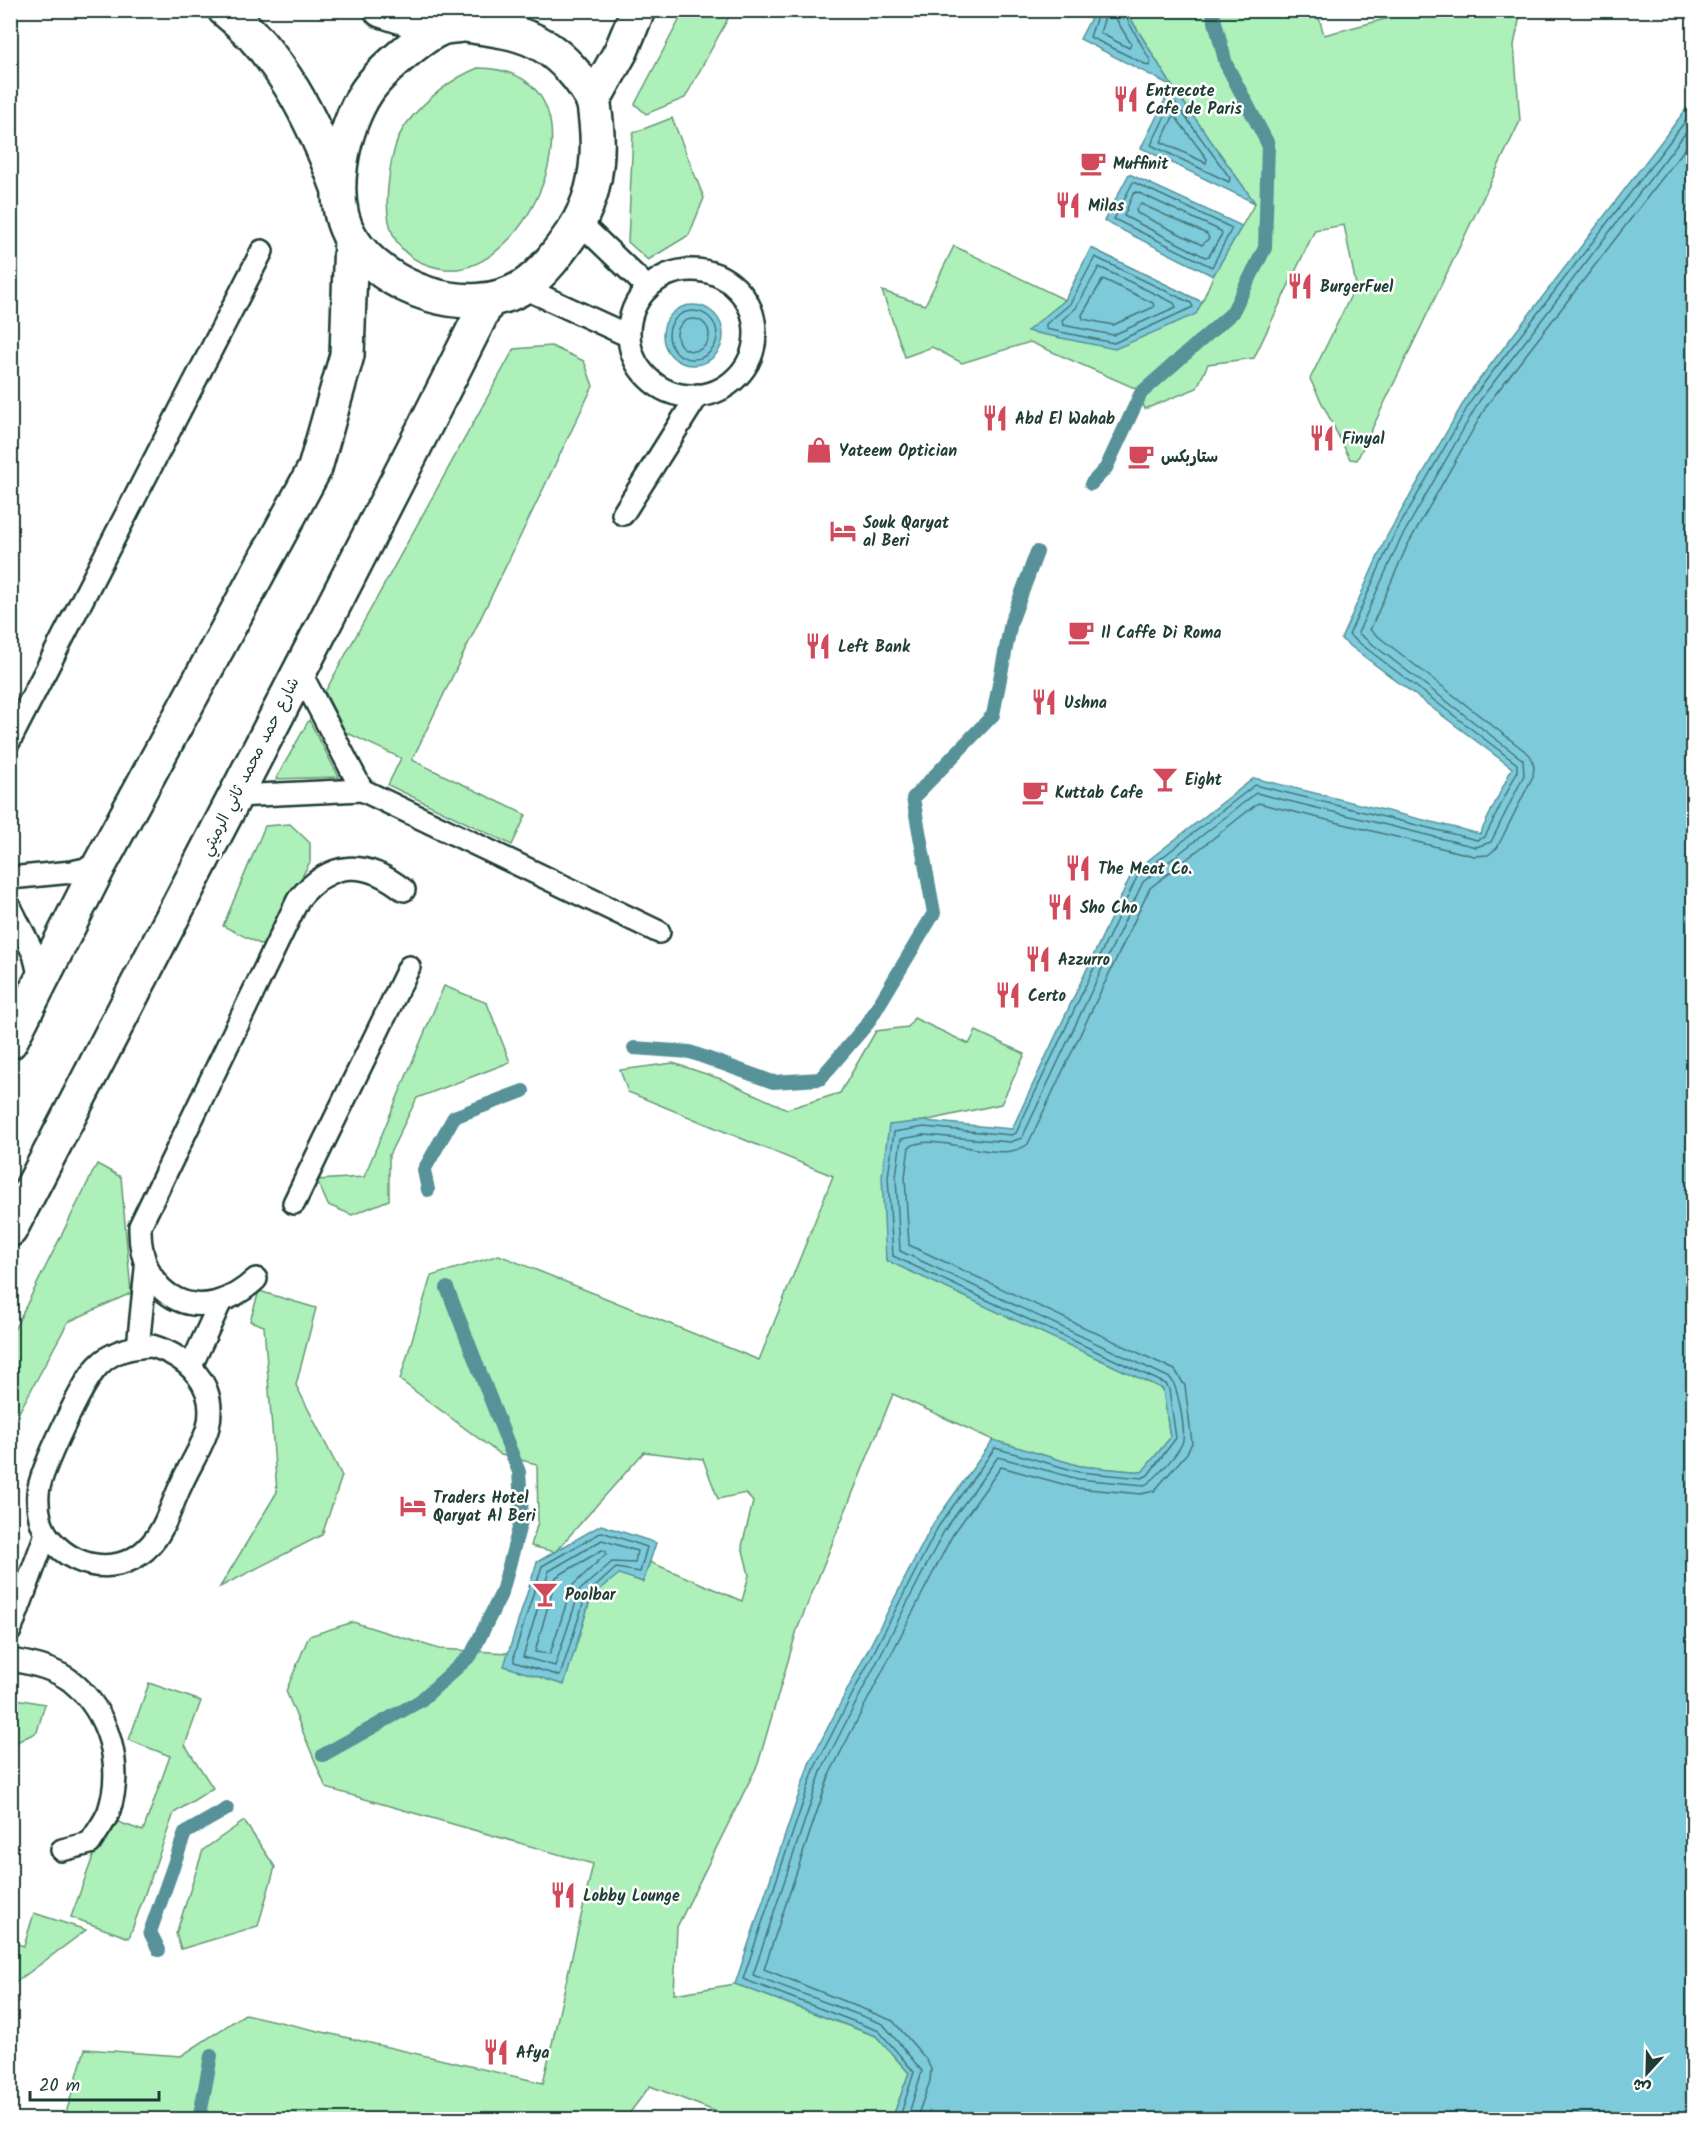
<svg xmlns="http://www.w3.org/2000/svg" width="1704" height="2130" viewBox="0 0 1704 2130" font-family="Kalam,'Playpen Sans Arabic',sans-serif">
<rect width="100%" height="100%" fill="#fff"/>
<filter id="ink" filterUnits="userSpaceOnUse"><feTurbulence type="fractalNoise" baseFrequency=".0167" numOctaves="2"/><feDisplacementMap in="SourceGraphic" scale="12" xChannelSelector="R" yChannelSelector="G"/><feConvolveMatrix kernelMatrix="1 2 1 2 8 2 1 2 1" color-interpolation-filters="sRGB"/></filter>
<g filter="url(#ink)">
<!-- green -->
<g fill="#aef0b9" stroke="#669676" stroke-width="1.5">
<polygon points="684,11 732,11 685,98 646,114 635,104"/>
<polygon points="1126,11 1317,11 1324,35 1416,11 1521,11 1514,45 1520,121 1357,460 1350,459 1310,379 1356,285 1344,225 1315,230 1254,358 1208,364 1197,388 1145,409 1137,389 1030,342 962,363 932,347 905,357 882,291 925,305 954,246 1065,300 1091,248 1202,302 1213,276 1255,203 1172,86"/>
<path d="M478,68C619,70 530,287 439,268C390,258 383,221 389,178C391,160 396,137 407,123C425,100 452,78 478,68Z"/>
<polygon points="672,118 704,198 689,235 648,260 628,242 633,133"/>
<polygon points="551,346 584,361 593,386 412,760 526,815 512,845 388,785 401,758 345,732 325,692 514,349"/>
<polygon points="309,720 339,777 276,779"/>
<polygon points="290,824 310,843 310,862 264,946 223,926 265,826"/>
<polygon points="444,986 487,1003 510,1062 417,1098 389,1155 389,1200 352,1215 328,1205 317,1180 364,1177"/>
<polygon points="914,1018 969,1044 976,1031 1025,1054 1001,1104 924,1121 889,1126 886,1260 1163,1389 1170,1438 1143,1472 1080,1466 993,1440 893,1394 797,1630 758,1764 677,1927 674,1994 735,1984 876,2036 909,2073 892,2119 735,2119 650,2086 625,2119 64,2120 85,2049 181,2056 245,2014 543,2083 593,1864 326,1788 286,1691 309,1636 353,1622 439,1649 508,1653 505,1666 564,1684 591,1597 619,1573 643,1582 650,1562 742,1601 749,1575 742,1546 753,1502 746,1493 718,1499 703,1459 644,1452 555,1552 531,1546 538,1522 537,1464 501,1455 400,1380 431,1276 499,1255 759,1360 833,1176 628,1092 620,1070 673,1063 721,1079 787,1109 840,1093 876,1031 908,1027"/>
<polygon points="97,1164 121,1177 131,1293 68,1322 11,1427 11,1336"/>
<polygon points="259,1291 316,1308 296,1385 342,1476 322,1535 220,1587 277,1492 264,1326 250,1321"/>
<polygon points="149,1683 201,1701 185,1745 213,1788 174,1813 129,1938 71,1917 107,1818 143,1831 170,1756 129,1740"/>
<polygon points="11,1698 45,1704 37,1732 11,1745"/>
<polygon points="244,1821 275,1867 258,1926 181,1949 176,1934 203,1850"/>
<polygon points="34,1913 86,1930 11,1986 11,1942 24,1946"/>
</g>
<!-- water -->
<g fill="#7dcadb" stroke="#579298" stroke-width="1.5">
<polygon points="1095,10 1126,11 1172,86 1255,203 1141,148 1172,86 1080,39"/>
<polygon points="1693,100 1693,2119 892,2119 909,2073 876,2036 735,1984 809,1764 933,1524 993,1440 1080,1466 1142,1472 1170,1438 1163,1389 886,1260 882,1176 889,1125 924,1121 1012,1129 1132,873 1254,778 1480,834 1512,768 1341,639 1387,536 1469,393"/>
<polygon points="1129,174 1242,226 1213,276 1104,221"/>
<polygon points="1091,248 1202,302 1196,314 1115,349 1027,331 1065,300"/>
<circle cx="693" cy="335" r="30"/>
<polygon points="601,1525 656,1543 643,1582 619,1574 591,1597 564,1685 504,1666 537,1562"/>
</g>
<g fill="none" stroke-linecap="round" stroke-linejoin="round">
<!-- shore -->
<g stroke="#457577" stroke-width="1.5">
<polyline points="1099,10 1090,37 1149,66 1151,62 1122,10"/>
<polyline points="1107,10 1100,33 1129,48 1131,44 1116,19 1114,10"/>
<polygon points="1173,100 1230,178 1229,182 1151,145"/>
<polygon points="1174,115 1207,159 1206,163 1161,142"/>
<polygon points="1133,182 1232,228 1212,267 1114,219"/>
<polygon points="1137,192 1221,231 1222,234 1209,256 1205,257 1124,216 1133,194"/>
<polygon points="1141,204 1207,234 1209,238 1202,245 1137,213 1136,209"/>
<polygon points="1095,257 1191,303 1193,307 1114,343 1046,329 1046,324 1070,304"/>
<polygon points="1099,267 1174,303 1176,307 1113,335 1063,325 1062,320 1076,308"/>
<polygon points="1103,279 1153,303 1154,307 1113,325 1083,319 1082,315"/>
<circle cx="693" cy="335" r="24"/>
<circle cx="693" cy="335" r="16"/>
<polygon points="602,1532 647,1547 640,1572 616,1568 586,1595 560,1676 514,1662 514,1655 542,1566"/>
<polygon points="602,1540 637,1551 635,1563 612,1562 580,1590 555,1666 523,1657 549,1571"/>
<polygon points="602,1550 606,1551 606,1554 572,1586 550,1654 535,1652 556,1577"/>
<polyline points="899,2120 914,2072 879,2031 743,1979 815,1767 938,1527 995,1448 1079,1472 1142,1478 1148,1475 1176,1438 1169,1389 1166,1384 893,1256 888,1177 894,1132 924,1127 1011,1135 1016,1133 1137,877 1255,785 1477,840 1485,837 1517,772 1517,764 1349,635 1392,539 1474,396 1694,110"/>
<path d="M907,2120L922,2071L883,2024L753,1975L822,1769L944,1531L998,1457L1078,1479L1144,1485C1153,1482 1182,1450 1183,1440C1185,1429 1178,1385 1170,1378L900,1251L896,1177L901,1139L924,1135L1010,1142L1022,1138L1143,882L1256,793L1476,847L1491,842L1524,775L1523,760L1358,633L1399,542L1480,400L1694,122"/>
<path d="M916,2120L930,2081L931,2069L926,2059L893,2021L764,1969L830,1773L952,1536L1001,1467L1077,1488L1141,1494L1154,1491L1187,1453L1192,1443L1185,1386L1175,1370L909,1245L905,1177L909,1147C939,1130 1000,1167 1028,1144L1150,888L1258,803L1474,856L1488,855L1497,848L1533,776L1534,767L1530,755L1370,630L1407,546L1487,405L1694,137"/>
</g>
<!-- stream -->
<g stroke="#579298" stroke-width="14">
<polyline points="1091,484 1106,468 1141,393 1232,313 1265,248 1268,144 1226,64 1212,10"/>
<polyline points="634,1048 690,1052 773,1082 820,1079 868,1023 934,913 913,798 993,715 1011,622 1037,552"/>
<polyline points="428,1190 424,1170 454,1117 523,1091"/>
<polyline points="323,1755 420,1701 471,1655 502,1592 522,1517 519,1472 447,1288"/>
<polyline points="159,1950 150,1932 185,1833 227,1809"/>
<polyline points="199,2120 211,2056"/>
</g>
<!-- lane casing -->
<g stroke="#1f3d34" stroke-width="26">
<g id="lane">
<polyline points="579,222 648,288"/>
<circle cx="692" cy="333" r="63"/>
<polyline points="522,287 629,336"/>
<polyline points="623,514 698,395"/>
<polyline points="299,670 362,790"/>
<polyline points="10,740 262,251"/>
<polyline points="234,796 362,790 659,932"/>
<polyline points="10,878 72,872 99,866"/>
<polyline points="10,907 34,954 41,982"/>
<polyline points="294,1203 409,967"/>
<path d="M256,1279C202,1330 138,1300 140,1226L298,900C330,860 365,859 404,890"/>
<path d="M152,1346C188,1357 218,1385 208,1427C203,1446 189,1466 181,1485C173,1501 167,1523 156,1538C129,1576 79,1573 51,1540C40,1528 37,1509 38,1493C40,1471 83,1381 98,1366C113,1350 132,1347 152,1346Z"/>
<polyline points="138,1347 146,1269"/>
<polyline points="191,1366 220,1303"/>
<polyline points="10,1631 46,1534"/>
<path d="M10,1660C31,1663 54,1668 71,1681C109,1712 124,1765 109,1811C105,1822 96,1833 90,1843L62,1850"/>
</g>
</g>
<!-- secondary casing -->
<g stroke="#1f3d34" stroke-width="38">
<g id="secondary">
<path d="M225,10C281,55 313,120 337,185"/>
<polyline points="381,10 439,29"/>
<path d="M465,25C492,29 520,31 544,46C563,58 582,79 592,99C595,105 595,114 596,121C600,158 595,198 574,230C560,250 544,273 523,287C470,320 383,290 351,238C327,199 342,128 367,91C380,72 418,39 439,29C446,26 457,26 465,25Z"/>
<polyline points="593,101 621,51 638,10"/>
<polyline points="10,1042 99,866 315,468 347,355 351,238"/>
<path d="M10,1230C170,921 332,613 488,301"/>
</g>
</g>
<!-- lane -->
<use href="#lane" stroke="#fff" stroke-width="21"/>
<!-- secondary -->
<use href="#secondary" stroke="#fff" stroke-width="33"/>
</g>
</g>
<!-- icons -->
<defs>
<g id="restaurant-bare" transform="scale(2.07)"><path d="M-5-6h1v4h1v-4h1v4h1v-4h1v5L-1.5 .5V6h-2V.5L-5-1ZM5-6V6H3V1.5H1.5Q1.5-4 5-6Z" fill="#d1495b" stroke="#fff" stroke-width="2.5" paint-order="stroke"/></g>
<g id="cafe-bare" transform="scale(2.07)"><path d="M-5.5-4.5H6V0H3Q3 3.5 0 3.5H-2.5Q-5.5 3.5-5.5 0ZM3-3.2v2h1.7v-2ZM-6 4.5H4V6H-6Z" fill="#d1495b" stroke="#fff" stroke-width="2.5" paint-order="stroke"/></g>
<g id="shop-bare" transform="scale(2.07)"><path d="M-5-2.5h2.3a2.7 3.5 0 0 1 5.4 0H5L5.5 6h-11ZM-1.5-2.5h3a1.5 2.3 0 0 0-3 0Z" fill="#d1495b" stroke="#fff" stroke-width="2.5" paint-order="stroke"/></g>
<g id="hotel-bare" transform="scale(2.07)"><path d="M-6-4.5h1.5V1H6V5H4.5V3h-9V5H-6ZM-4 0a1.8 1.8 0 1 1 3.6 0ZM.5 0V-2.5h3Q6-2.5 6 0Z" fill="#d1495b" stroke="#fff" stroke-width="2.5" paint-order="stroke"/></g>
<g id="bar-bare" transform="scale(2.07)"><path d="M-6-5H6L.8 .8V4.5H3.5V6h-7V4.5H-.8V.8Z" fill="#d1495b" stroke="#fff" stroke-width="2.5" paint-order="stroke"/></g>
</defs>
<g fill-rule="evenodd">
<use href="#restaurant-bare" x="1126" y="99"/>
<use href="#cafe-bare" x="1093" y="163"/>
<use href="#restaurant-bare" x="1068" y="205"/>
<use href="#restaurant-bare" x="1300" y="286"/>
<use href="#restaurant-bare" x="995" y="418"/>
<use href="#restaurant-bare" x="1322" y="438"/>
<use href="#shop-bare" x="819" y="450"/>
<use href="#cafe-bare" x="1141" y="456"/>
<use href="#hotel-bare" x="843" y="531"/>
<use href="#cafe-bare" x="1081" y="632"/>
<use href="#restaurant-bare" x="818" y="646"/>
<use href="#restaurant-bare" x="1044" y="702"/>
<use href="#bar-bare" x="1165" y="779"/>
<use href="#cafe-bare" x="1035" y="792"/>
<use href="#restaurant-bare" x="1078" y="868"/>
<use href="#restaurant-bare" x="1060" y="907"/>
<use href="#restaurant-bare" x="1038" y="959"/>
<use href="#restaurant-bare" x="1008" y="995"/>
<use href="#hotel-bare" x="413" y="1506"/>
<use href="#bar-bare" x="545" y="1594"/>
<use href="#restaurant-bare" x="563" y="1895"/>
<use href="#restaurant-bare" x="496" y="2052"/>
</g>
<g text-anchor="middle" stroke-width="5" stroke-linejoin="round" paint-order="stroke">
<!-- poi labels -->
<g font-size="16" font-weight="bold" fill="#1f3d34" stroke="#fff" text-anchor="start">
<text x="1146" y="96">Entrecote<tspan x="1146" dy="18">Cafe de Paris</tspan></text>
<text x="1113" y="169">Muffinit</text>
<text x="1088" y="211">Milas</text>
<text x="1320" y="292">BurgerFuel</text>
<text x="1015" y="424">Abd El Wahab</text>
<text x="1342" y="444">Finyal</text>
<text x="839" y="456">Yateem Optician</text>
<text x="1161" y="462">ستاربكس</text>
<text x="863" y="528">Souk Qaryat<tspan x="863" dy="18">al Beri</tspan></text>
<text x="1101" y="638">Il Caffe Di Roma</text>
<text x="838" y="652">Left Bank</text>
<text x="1064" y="708">Ushna</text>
<text x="1185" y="785">Eight</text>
<text x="1055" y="798">Kuttab Cafe</text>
<text x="1098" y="874">The Meat Co.</text>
<text x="1080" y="913">Sho Cho</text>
<text x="1058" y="965">Azzurro</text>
<text x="1028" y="1001">Certo</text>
<text x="433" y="1503">Traders Hotel<tspan x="433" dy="18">Qaryat Al Beri</tspan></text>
<text x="565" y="1600">Poolbar</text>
<text x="583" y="1901">Lobby Lounge</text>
<text x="516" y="2058">Afya</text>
</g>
<!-- street labels -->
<g font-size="16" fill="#1f3d34" stroke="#fff">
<text transform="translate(249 766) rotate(-63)" y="6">شارع حمد محمد ثاني الرميثي</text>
</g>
</g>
<!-- margin -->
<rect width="1704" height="2130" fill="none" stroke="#fff" stroke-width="36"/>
<rect x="18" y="18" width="1668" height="2094" fill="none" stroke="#1f3d34" stroke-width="2" filter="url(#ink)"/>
<!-- north arrow -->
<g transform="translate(1647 2073) rotate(202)" stroke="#ffffff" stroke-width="4.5" paint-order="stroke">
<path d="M0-4.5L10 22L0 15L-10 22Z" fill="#1f3d34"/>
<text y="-9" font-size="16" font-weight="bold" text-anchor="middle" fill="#1f3d34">ش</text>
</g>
<!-- scale -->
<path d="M30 2091v9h129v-9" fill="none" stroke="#1f3d34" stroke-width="3"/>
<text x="39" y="2091" font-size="18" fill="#1f3d34" stroke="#ffffff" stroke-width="4.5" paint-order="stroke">20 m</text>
</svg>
